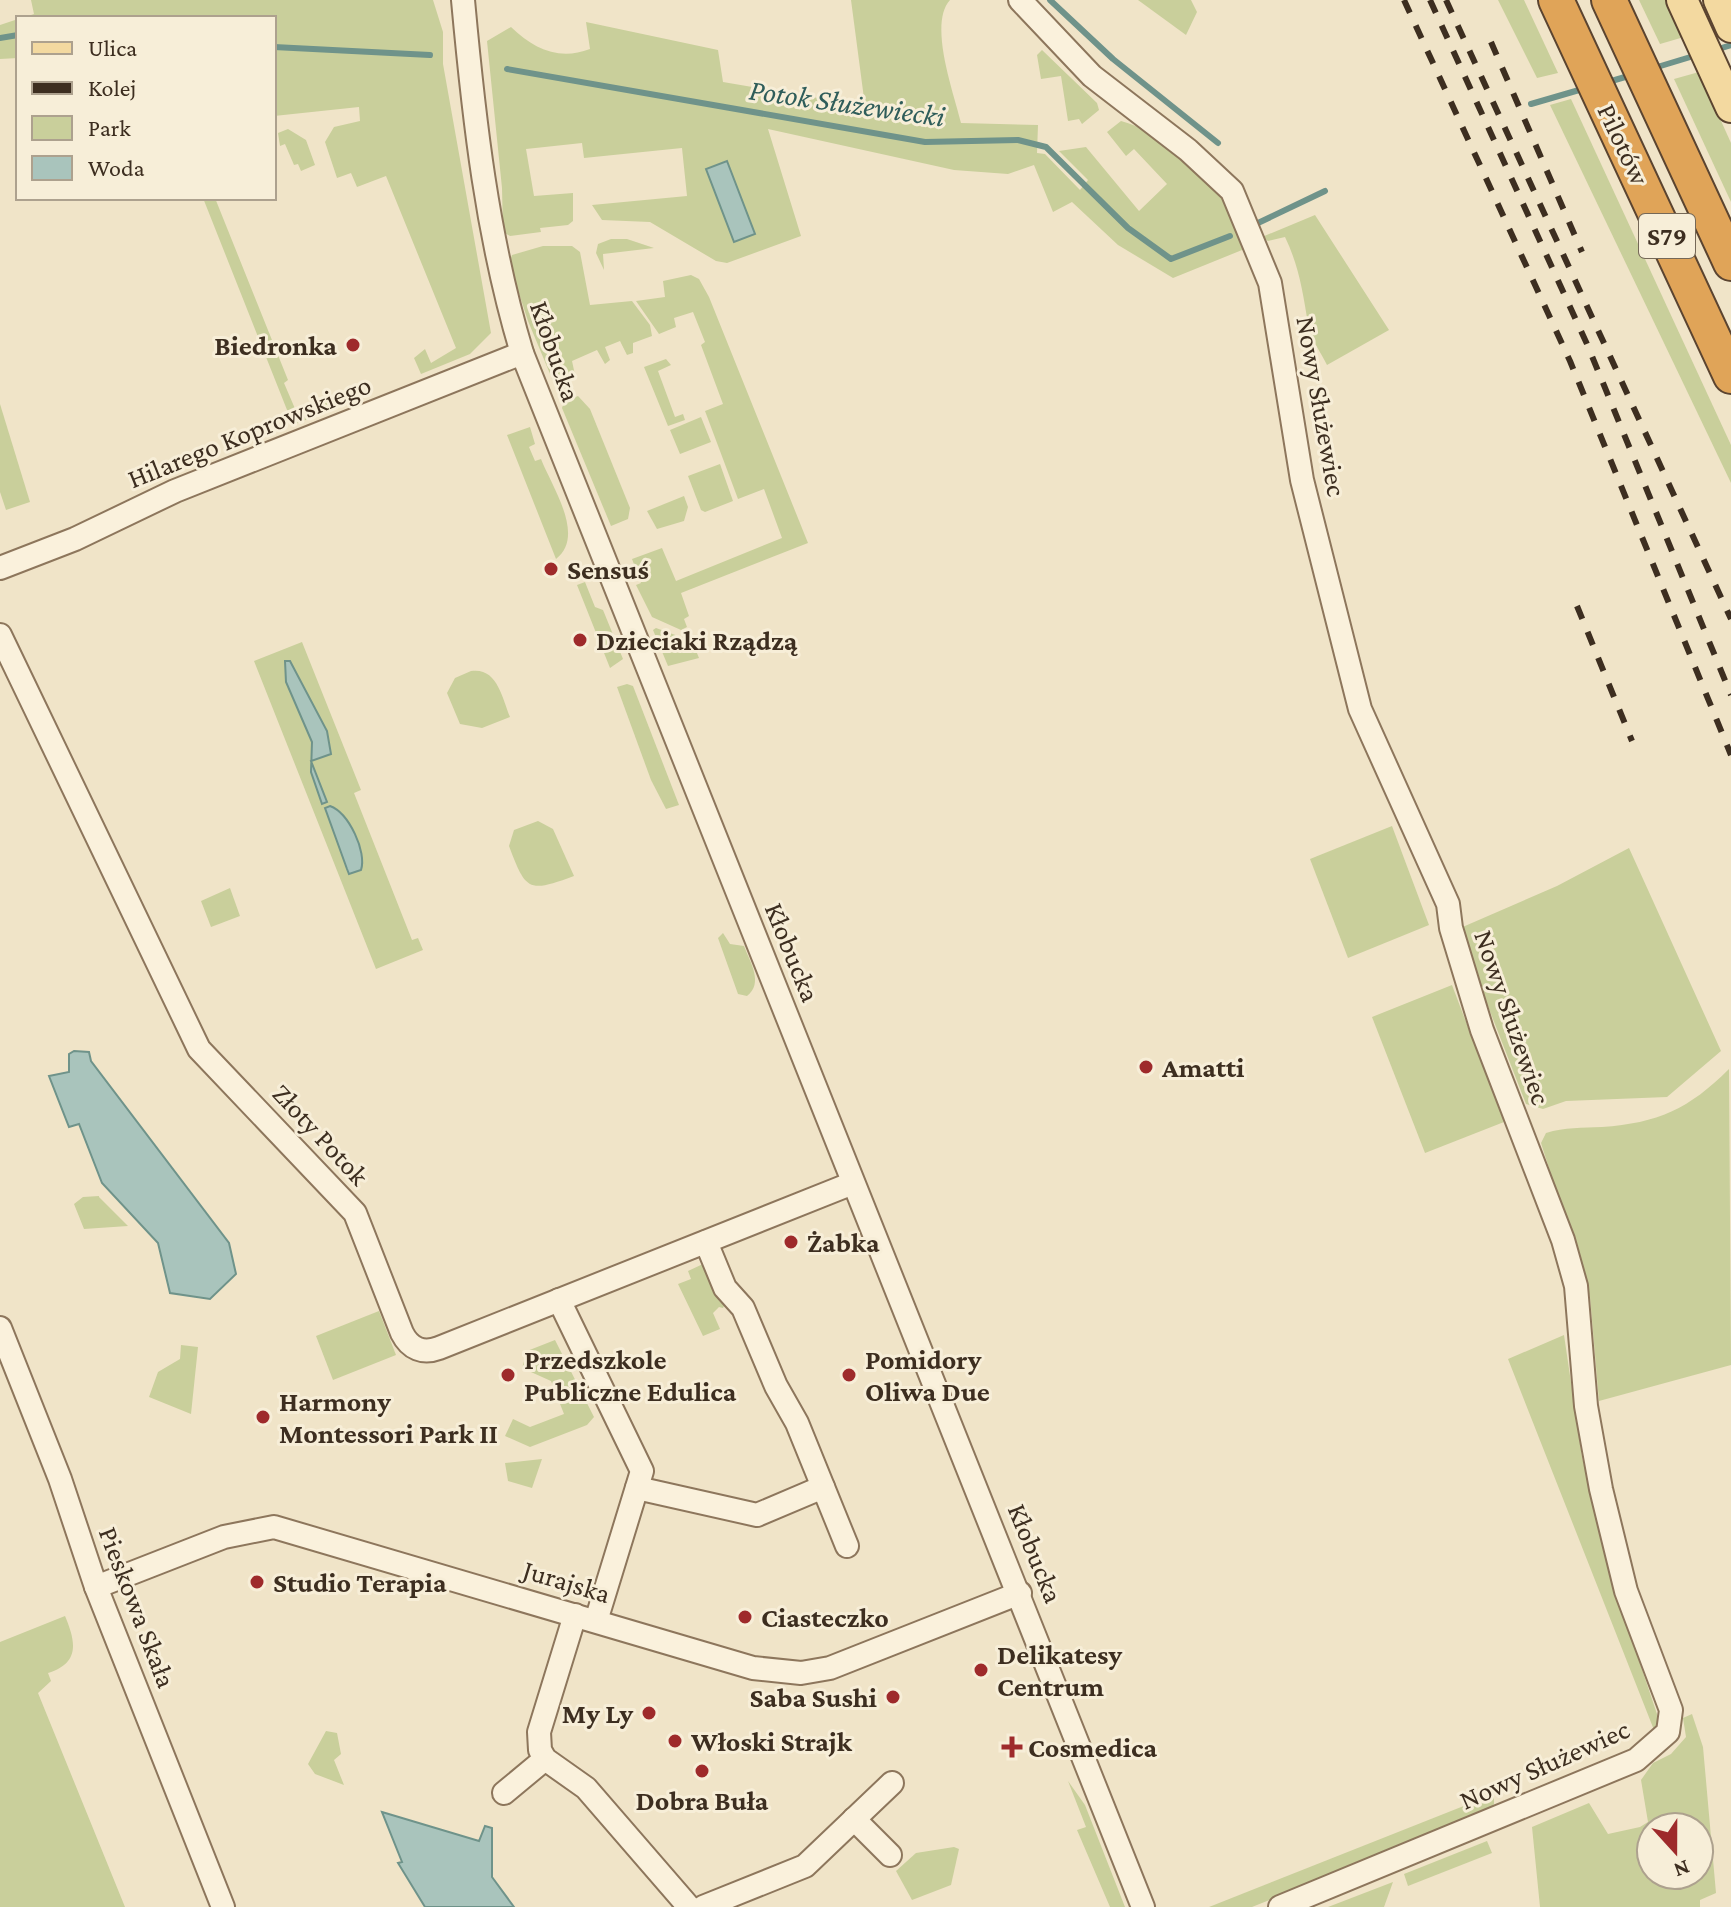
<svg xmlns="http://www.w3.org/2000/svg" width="1731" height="1907" viewBox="0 0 1731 1907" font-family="'Crimson Pro',serif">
<rect width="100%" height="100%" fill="#f0e4c8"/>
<!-- green -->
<g fill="#c9cf9b" fill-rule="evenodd">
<polygon points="31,0 433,0 443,32 443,64 491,333 470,354 421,374 414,358 425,349 431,363 456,348 386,176 357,187 351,173 337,178 325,142 334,127 360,121 359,107 274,116 274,18 22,18 34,14"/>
<path d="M851,0H950C928,24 954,93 961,123L1038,125L1037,153L1045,154L1080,190L1088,180L1059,151L1086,147L1139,211L1167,184L1134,149L1126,156L1107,132L1121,121C1141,126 1155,137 1170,150C1213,183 1226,197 1247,248L1173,278L1118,245L1072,202L1053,212L1034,165L1008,174L954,170L768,129L801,236L727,263L716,261L650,222L602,220L592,205L687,196L682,148L584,158L582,143L526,149L534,196L573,193V221L568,225L540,228L541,232L510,236L503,232L502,188L487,41L511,27C534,49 559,61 590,49L586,22L718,50L723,82L865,106Z"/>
<polygon points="1138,0 1191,0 1197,12 1186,35"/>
<polygon points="1498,0 1524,0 1558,73 1537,78"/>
<polygon points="1639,0 1666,0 1684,37 1660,44"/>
<polygon points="18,19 18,58 0,59 0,25"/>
<polygon points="1042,50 1097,103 1099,110 1082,124 1079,119 1068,121 1061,76 1041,79 1037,55"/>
<polygon points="1699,72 1731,143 1731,202 1674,79"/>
<polygon points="1571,99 1731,445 1731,483 1550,105"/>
<polygon points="288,129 306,140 315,165 301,171 298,164 294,165 285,144 280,146 278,133"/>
<polygon points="203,198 215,198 288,380 284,383 296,411 352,390 356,400 293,425"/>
<path d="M1315,215L1389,330L1327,365C1321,353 1310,337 1308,324C1303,293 1299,266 1285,237L1268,241L1262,237Z"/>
<polygon points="611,239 627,239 654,248 603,254 604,270 596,253 598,244"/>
<polygon points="543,246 572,246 580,252 590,305 632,301 650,325 652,336 633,343 633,353 627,355 620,341 605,347 610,360 605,364 597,350 572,361 575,375 553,381 528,321 509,263 512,255"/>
<polygon points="691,275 699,279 709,297 808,543 681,593 689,616 684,619 687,627 681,630 652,617 636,585 641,583 632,559 662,548 676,581 782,538 764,489 738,499 705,411 723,404 701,345 705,342 693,312 674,318 676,327 659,334 636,301 665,297 663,281"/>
<polygon points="666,359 671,365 658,371 675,417 683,414 685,420 668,426 644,367"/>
<polygon points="578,396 590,409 630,508 628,519 611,526 562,408 564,402"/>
<polygon points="0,404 30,502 6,510 0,492"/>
<polygon points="701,417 711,442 680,454 670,430"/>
<path d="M530,427L535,444L529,447L535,461L541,459C552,487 586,536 556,559L507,435Z"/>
<polygon points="720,464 733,501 705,512 701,510 688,476"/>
<polygon points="684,496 688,507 684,521 657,529 647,511"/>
<polygon points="585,582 595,607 603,610 623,659 610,668 577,585"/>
<polygon points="656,628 692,641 699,658 668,666 653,630"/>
<polygon points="302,642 361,790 354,793 412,940 418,938 423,950 376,969 254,661"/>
<path d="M471,671C497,667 502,697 510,717L482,728L460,724L447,693L455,678Z"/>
<polygon points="627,684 633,686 679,805 666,809 651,780 617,687"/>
<path d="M538,821L553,829L574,876C528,893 526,891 509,846L514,830Z"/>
<polygon points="1392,826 1429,925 1348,958 1310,859"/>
<polygon points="1629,848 1721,1051 1667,1097 1566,1101 1543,1109 1526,1104 1458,929 1557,886"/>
<polygon points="230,888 240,916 211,927 201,901"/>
<path d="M723,933L730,944L744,946C750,962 764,983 747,996L738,994L718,938Z"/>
<polygon points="1452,985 1504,1122 1425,1153 1372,1017"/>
<path d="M1729,1069L1731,1365L1599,1401L1590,1297L1541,1143L1546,1133C1565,1127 1582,1128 1602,1127C1658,1123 1689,1109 1729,1069Z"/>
<polygon points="99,1196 99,1197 128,1226 84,1229 74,1204 83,1197"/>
<polygon points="703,1264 726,1302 723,1308 719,1307 713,1313 720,1329 703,1336 678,1284 691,1279 688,1271"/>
<polygon points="379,1311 396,1355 333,1380 316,1336"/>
<polygon points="1564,1335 1582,1457 1611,1577 1659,1720 1654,1730 1508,1359"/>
<polygon points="555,1340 594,1417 587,1425 530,1447 505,1436 513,1419 530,1427 564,1414 551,1381 522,1368 527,1351"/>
<polygon points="181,1345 198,1347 191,1414 149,1397 158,1372 180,1359"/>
<polygon points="542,1459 532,1488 508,1481 505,1463"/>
<path d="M65,1616C76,1642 80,1663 48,1673L51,1681L38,1693L125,1907H0V1642Z"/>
<path d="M1692,1714L1703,1747L1716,1893L1700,1900V1907H1540L1532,1827L1589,1803L1608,1834L1640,1827L1648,1822L1641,1780L1653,1763L1671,1754L1686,1737L1683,1718ZM1651,1827H1699V1875H1651Z"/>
<polygon points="326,1731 337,1733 341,1754 334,1760 344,1785 315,1774 308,1764"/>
<polygon points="1068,1781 1085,1805 1125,1907 1110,1907 1077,1830 1086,1827"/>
<polygon points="1494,1794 1494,1804 1486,1813 1252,1907 1209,1907"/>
<polygon points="1487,1841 1492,1853 1408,1886 1404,1874"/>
<polygon points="954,1847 959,1849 951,1885 912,1900 896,1871 916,1853"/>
<polygon points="1393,1882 1384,1907 1328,1907"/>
</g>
<!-- water -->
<g fill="#a9c4bc" stroke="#6f938a" stroke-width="2">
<polygon points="727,161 755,234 734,242 706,169"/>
<polygon points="285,661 290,661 327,731 331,754 311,761 327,802 322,804 311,772 312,742 286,682"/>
<path d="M330,806C349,813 367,852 361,870L349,874L347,869L325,808Z"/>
<polygon points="74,1051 89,1052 91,1061 229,1243 236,1274 210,1299 170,1293 158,1243 102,1183 79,1124 69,1127 49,1076 69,1072 69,1054"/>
<polygon points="382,1812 479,1841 485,1826 492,1828 492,1877 514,1907 425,1907 398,1863 402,1862"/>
</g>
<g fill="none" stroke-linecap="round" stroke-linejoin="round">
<!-- stream -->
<g stroke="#6f938a" stroke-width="6">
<polyline points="1050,0 1113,59 1218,143"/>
<polyline points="0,38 18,35"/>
<polyline points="274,47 430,55"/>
<polyline points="1715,50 1731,45"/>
<polyline points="1654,68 1697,55"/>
<polyline points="507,69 925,142 1018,140 1046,147 1128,228 1171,259 1230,236"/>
<polyline points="1608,82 1632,75"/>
<polyline points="1531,104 1586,88"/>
<polyline points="1258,223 1325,191"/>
</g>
<!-- minor casing -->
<g stroke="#8d765c" stroke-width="26">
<g id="minor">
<path d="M463,0C474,120 487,237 522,353L1143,1907"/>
<polyline points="1020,0 1092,76 1188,150 1232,191 1270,283 1302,480 1360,709 1448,904 1451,928 1482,1030 1563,1240 1576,1286 1586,1406 1601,1489 1626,1591 1671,1710 1668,1732 1636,1760 1280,1907"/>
<polyline points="0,568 75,539 175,491 522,353"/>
<path d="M0,635L199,1049L355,1213L402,1333C410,1349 423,1354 439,1348L853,1183"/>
<polyline points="706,1242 725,1288 743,1308 776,1386 797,1423 847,1546"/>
<polyline points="559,1300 642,1471 596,1621"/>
<polyline points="0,1328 60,1479 96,1587 223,1907"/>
<polyline points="637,1488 757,1515 823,1487"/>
<polyline points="96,1587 224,1537 274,1527 753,1668 801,1673 830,1668 1020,1593"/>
<polyline points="575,1615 539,1732 540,1750 545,1759 586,1788 689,1907"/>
<polyline points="504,1793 545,1759"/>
<polyline points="854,1819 890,1855"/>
<polyline points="703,1907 805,1866 892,1783"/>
</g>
</g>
<!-- major casing -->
<g stroke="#5b4430" stroke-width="34">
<g id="major">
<polyline points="1682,0 1731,107"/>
<polyline points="1719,0 1731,27"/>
</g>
</g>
<!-- highway casing -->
<g stroke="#5b4430" stroke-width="38">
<g id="highway">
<polyline points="1556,0 1731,376"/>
<polyline points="1609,0 1731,263"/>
</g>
</g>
<!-- minor -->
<use href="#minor" stroke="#faf1dc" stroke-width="22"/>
<!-- major -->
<use href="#major" stroke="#f3d9a0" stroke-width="30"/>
<!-- highway -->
<use href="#highway" stroke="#e0a458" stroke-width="34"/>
<!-- rail -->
<g stroke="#3d2e20" stroke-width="6" stroke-dasharray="14 14" stroke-linecap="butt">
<polyline points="1404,0 1570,361 1731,755"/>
<polyline points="1430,0 1587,344 1731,695"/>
<polyline points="1446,0 1731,619"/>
<polyline points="1491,42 1582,252"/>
<polyline points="1577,606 1632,741"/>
</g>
</g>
<!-- markers -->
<g fill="#9e2a2b" stroke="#f7eed8" stroke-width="3">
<circle cx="353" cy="345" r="8"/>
<circle cx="551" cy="569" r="8"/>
<circle cx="580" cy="640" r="8"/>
<circle cx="1146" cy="1067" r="8"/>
<circle cx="791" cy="1242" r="8"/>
<circle cx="508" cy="1375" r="8"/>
<circle cx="849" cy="1375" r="8"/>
<circle cx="263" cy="1417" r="8"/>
<circle cx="257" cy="1582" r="8"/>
<circle cx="745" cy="1617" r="8"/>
<circle cx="981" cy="1670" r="8"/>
<circle cx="893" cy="1697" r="8"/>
<circle cx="649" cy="1713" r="8"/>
<circle cx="675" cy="1741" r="8"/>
<path d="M1008 1735h8v8h8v8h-8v8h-8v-8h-8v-8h8z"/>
<circle cx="702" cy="1771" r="8"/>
</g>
<g text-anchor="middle" stroke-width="6" stroke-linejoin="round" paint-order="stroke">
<!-- shield labels -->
<rect fill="#f7eed8" stroke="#756857" stroke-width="2" x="1639" y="214" width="56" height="44" rx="6"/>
<g font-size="26" font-weight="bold" fill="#3d2e20">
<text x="1667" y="245">S79</text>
</g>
<!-- street labels -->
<g font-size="28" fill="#3d2e20" stroke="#f7eed8">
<text transform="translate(1624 144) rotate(65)" y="10">Pilotów</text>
<text transform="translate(556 351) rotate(71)" y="10">Kłobucka</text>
<text transform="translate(1322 406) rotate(80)" y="10">Nowy Służewiec</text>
<text transform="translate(249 431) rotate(-22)" y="10">Hilarego Koprowskiego</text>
<text transform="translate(793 952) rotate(68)" y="10">Kłobucka</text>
<text transform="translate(1513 1017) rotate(71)" y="10">Nowy Służewiec</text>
<text transform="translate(321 1134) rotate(47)" y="10">Złoty Potok</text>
<text transform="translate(1036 1553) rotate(68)" y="10">Kłobucka</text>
<text transform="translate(567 1581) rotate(17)" y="10">Jurajska</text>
<text transform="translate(138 1607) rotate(69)" y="10">Pieskowa Skała</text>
<text transform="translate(1544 1764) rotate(-24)" y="10">Nowy Służewiec</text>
</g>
<!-- poi labels -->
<g font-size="28" font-weight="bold" fill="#3d2e20" stroke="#f7eed8" text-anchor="start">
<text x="337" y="355" text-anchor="end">Biedronka</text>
<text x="567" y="579">Sensuś</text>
<text x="596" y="650">Dzieciaki Rządzą</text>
<text x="1162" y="1077">Amatti</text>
<text x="807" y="1252">Żabka</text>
<text x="524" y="1369">Przedszkole<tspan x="524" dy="32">Publiczne Edulica</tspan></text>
<text x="865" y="1369">Pomidory<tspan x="865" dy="32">Oliwa Due</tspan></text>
<text x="279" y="1411">Harmony<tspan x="279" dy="32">Montessori Park II</tspan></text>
<text x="273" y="1592">Studio Terapia</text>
<text x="761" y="1627">Ciasteczko</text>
<text x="997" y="1664">Delikatesy<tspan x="997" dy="32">Centrum</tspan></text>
<text x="877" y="1707" text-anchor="end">Saba Sushi</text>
<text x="633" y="1723" text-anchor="end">My Ly</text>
<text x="691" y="1751">Włoski Strajk</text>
<text x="1028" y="1757">Cosmedica</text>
<text x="702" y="1810" text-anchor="middle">Dobra Buła</text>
</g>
<!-- water labels -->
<g font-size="30" font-style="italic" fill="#2f5d5a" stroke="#f7eed8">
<text transform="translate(847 103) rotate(8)" y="10">Potok Służewiecki</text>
</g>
</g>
<!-- legend -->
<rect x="16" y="16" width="260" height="184" fill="#f7eed8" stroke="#ada18e" stroke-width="2"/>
<rect x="32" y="42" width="40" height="12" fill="#f3d9a0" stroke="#ada18e" stroke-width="2"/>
<text x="88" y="56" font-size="24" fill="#3d2e20">Ulica</text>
<rect x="32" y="82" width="40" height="12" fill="#3d2e20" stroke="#ada18e" stroke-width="2"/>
<text x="88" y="96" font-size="24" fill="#3d2e20">Kolej</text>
<rect x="32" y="116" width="40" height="24" fill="#c9cf9b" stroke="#ada18e" stroke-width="2"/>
<text x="88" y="136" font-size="24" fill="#3d2e20">Park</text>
<rect x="32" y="156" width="40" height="24" fill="#a9c4bc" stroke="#ada18e" stroke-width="2"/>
<text x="88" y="176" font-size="24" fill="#3d2e20">Woda</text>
<!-- north arrow -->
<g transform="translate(1675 1851) rotate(159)"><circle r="38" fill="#f7eed8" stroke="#ada18e" stroke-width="2"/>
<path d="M0-6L14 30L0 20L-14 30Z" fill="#9e2a2b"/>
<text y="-12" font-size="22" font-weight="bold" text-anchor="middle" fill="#3d2e20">N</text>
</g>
</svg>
